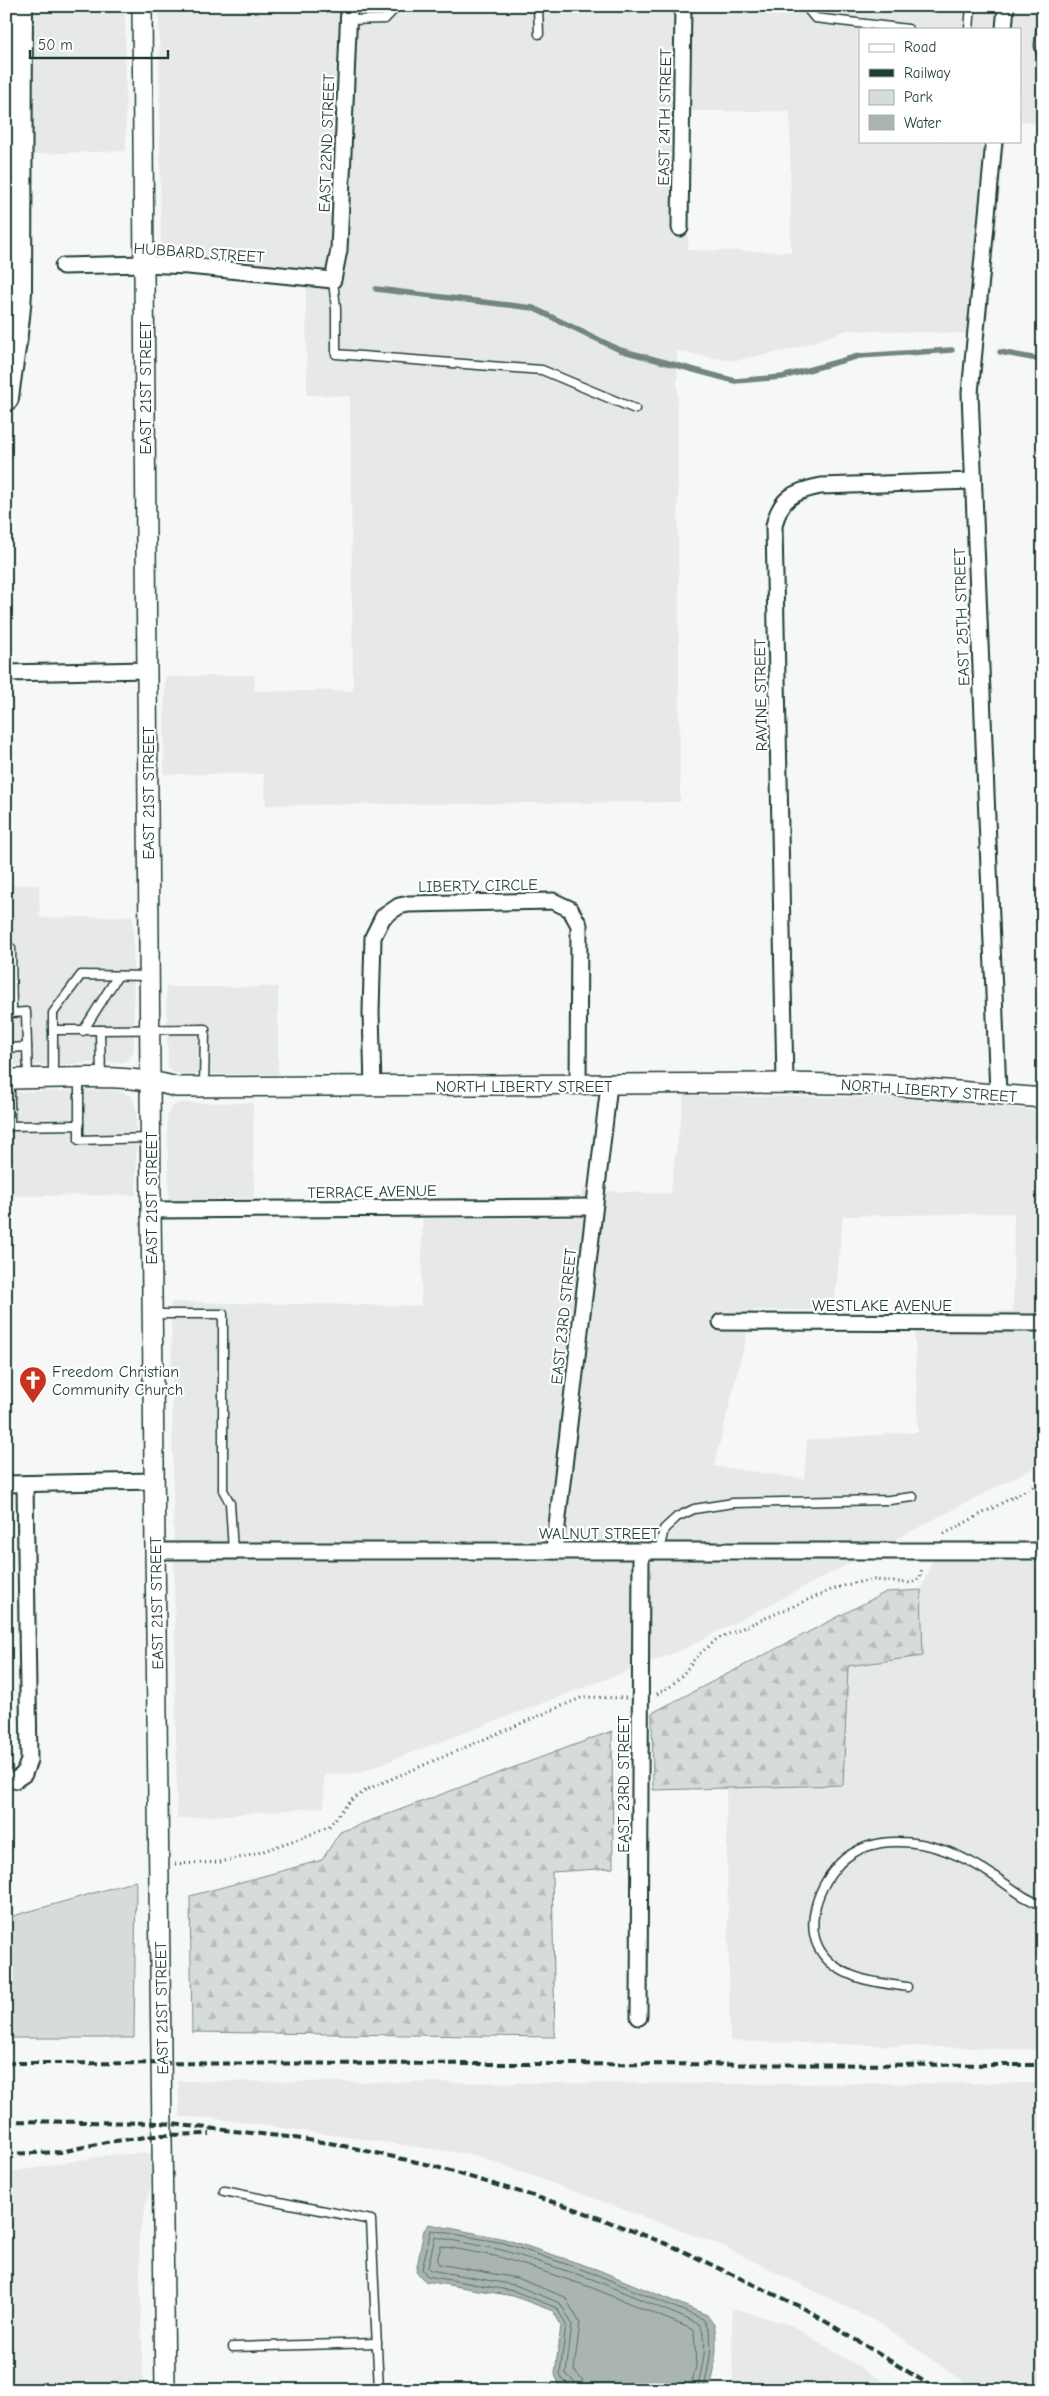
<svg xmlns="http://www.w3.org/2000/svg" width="1049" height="2396" viewBox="0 0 1049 2396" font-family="'Comic Neue',sans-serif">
<defs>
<pattern id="forest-firs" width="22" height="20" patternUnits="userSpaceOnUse" patternTransform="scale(1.25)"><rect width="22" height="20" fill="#d6dcdb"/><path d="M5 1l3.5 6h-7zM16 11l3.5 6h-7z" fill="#b7bebd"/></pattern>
</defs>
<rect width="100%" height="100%" fill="#f6f7f7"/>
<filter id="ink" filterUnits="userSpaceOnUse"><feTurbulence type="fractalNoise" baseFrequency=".02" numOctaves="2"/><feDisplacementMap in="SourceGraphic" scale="10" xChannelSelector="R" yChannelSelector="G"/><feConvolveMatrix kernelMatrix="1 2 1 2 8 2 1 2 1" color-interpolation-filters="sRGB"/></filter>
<g filter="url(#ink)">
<!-- built -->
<g fill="#e6e9e8" fill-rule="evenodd">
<polygon points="33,6 125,6 126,151 27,154 26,81 34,39"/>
<path d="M159,6H1043V123L1020,121V29H860V141H1005L986,334L847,330L790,350L732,361L677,351L680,802L266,805L264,774H164L165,677L255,675L254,691H353L350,396L307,395L306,288L161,272ZM690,111H790L791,252L688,250Z"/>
<polygon points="6,885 39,885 40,918 133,916 134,1048 132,1055 124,1062 6,1066"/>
<polygon points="166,987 278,987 278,1074 180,1074 172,1072 168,1066"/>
<polygon points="114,1090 132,1096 136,1109 136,1195 6,1196 6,1092"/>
<path d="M684,1096L923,1098L1043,1111V1463L680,1651L358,1773L324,1774V1807L177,1819L171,1302L421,1306L423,1218H578L583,1190L670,1194ZM1014,1213L1013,1311H914L918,1432L807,1440L804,1479L714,1466L753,1310H834L843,1216Z"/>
<polygon points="178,1103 253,1103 254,1198 169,1201 167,1117 171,1108"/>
<polygon points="1043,1546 1043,2050 730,2041 726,1788 842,1785 848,1665 923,1656 921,1590 938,1547"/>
<polygon points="178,2081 722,2084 1043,2083 1043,2390 975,2390 883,2325 721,2245 475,2155 213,2118 180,2117"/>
<polygon points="152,2153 151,2183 139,2235 143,2390 6,2390 6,2173 110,2155"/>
<polygon points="732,2308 791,2325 897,2390 733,2390"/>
</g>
<!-- green -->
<g fill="#d6dcdb" stroke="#7a8c88">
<polygon points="6,6 10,6 8,256 6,240"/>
<polygon points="136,1881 134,2038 6,2038 6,1918"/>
</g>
<!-- forest -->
<g fill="url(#forest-firs)" stroke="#7a8c88">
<polygon points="921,1590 923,1656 848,1666 843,1785 653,1790 652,1713 886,1592"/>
<polygon points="612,1731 613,1868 552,1872 555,2037 192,2032 190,1896 322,1860 340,1832"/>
</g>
<!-- water -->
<path fill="#aab5b1" stroke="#72857f" d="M429,2224L505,2239L596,2269L707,2315C709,2318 712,2321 714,2325C718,2335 716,2383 707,2390H571L558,2385L555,2374L561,2325L553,2311L513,2296L425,2281L416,2272L424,2230Z"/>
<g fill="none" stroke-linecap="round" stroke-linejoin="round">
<!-- shore -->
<g stroke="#576d66" stroke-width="1">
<path d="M570,2390L569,2384L562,2380L560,2374L566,2325L557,2308L514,2291L427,2276L422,2269L431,2230L504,2243L595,2274L703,2319C718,2338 707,2368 704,2390"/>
<path d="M576,2390L574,2381L566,2374L572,2324L560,2303L515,2285L430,2270L428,2267L435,2237L502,2250L592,2279L699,2324C712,2340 699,2372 698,2390"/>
<polyline points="584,2390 582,2379 574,2370 580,2323 565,2297 517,2278 439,2264 437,2261 441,2246 500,2257 590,2287 694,2330 696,2366 690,2390"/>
</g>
<!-- stream -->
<g stroke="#72857f" stroke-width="5.5">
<polyline points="376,289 533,308 620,350 735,381 782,377 859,356 952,350"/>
<polyline points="1000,352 1043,360"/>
</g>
<!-- service casing -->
<g stroke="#1f3d34" stroke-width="11">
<g id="service">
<polyline points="538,6 539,34"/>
<polyline points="805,6 815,18 908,29"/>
<polyline points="1043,7 1039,46 1043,59"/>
<polyline points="348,20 385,19 397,6"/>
<polyline points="969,29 971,6"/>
<polyline points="333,280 336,309 336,354 542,370 635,409"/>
<polyline points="6,948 11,948 12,1013 26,1012 28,1079"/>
<polyline points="53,1030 100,1030"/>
<polyline points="83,1031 117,977"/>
<polyline points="6,1048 27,1047"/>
<polyline points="53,1077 53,1013 81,975 150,976"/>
<polyline points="101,1077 100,1030 205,1029 204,1087"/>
<polyline points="79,1078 79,1125"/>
<polyline points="6,1126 10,1126 10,1079"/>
<polyline points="10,1126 79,1125 79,1140 151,1138"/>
<polyline points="152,1314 223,1314 223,1490 230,1503 233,1551"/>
<polyline points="659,1551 664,1529 677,1517 694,1509 733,1503 889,1500 913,1497"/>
<path d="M907,1987C882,1983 853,1981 832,1964C799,1937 815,1890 840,1863C855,1848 878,1841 899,1842C935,1842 968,1858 997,1878C1012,1888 1025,1900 1043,1905"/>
<polyline points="224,2191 371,2220 379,2390"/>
<polyline points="233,2347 377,2343"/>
</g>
</g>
<!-- minor casing -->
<g stroke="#1f3d34" stroke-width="19">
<g id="minor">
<polyline points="1004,29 1006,6"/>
<polyline points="994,141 970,393 998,1093"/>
<polyline points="680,228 683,6"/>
<polyline points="63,266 144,264 188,266 333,280 339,250 349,6"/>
<polyline points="6,673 147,670"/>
<path d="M785,1083L774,526C780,498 794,491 821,486L973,481"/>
<polyline points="373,1087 371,1012 373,937 383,917 399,906 409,904 553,901 570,909 579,925 578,1085"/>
<polyline points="151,1210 593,1207"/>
<polyline points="721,1322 1043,1323"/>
<polyline points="6,1484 154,1481"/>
<polyline points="155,1551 1043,1551"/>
<polyline points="554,1551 609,1085"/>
<polyline points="6,1780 15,1780 24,1774 29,1760 25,1484"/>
<polyline points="639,2017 641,1551"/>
</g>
</g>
<!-- tertiary casing -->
<g stroke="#1f3d34" stroke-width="22">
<g id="tertiary">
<polyline points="142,6 151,1210 165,2390"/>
<path d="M6,1079C63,1079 121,1072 177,1087L785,1083L886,1085L1043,1098"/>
</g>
</g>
<!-- primary casing -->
<g stroke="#1f3d34" stroke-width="28">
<path id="primary" d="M6,398C10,362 18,326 19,290L20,6"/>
</g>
<!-- motorway casing -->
<g stroke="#1f3d34" stroke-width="31">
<polyline id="motorway" points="6,294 13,340"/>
</g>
<!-- path -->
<g stroke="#1f3d34" stroke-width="3" stroke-dasharray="1 4" stroke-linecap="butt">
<polyline points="944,1534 1043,1481"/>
<polyline points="657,1694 671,1686 684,1673 696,1657 717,1639 831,1590 853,1583 874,1580 912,1583 920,1578 922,1567"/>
<polyline points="175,1864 220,1862 252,1855 309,1835 329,1826 350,1801 370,1788 583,1697 626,1698"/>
</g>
<!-- service -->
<use href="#service" stroke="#fff" stroke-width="8"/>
<!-- minor -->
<use href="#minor" stroke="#fff" stroke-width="15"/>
<!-- tertiary -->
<use href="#tertiary" stroke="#fff" stroke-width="19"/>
<!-- primary -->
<use href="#primary" stroke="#fff" stroke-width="24"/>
<!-- motorway -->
<use href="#motorway" stroke="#fff" stroke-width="28"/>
<!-- rail -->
<g stroke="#1f3d34" stroke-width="4" stroke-dasharray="8 4" stroke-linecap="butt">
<polyline points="6,2063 1043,2065"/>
<polyline points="6,2121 162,2123 288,2137 335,2144 430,2165 570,2207 672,2246 805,2309 938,2390"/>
<polyline points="6,2154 61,2152 106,2142 163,2135 210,2134"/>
</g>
</g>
</g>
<!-- icons -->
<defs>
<g id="church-pin" transform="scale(1.4375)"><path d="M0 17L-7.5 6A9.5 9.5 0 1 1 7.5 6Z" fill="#c8321e" stroke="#fff"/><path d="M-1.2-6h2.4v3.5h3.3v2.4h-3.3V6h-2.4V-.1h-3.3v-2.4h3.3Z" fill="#fff"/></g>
</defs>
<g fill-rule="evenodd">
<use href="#church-pin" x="33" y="1380"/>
</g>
<g text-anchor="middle" stroke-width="4.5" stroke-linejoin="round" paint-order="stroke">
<!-- street labels -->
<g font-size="16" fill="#1f3d34" stroke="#fff">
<text transform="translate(664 117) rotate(-89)" y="6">EAST 24TH STREET</text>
<text transform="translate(326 143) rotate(-88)" y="6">EAST 22ND STREET</text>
<text transform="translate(199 252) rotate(4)" y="6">HUBBARD STREET</text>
<text transform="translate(145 388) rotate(-90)" y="6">EAST 21ST STREET</text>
<text transform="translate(961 617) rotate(-92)" y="6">EAST 25TH STREET</text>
<text transform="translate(760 695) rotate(-91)" y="6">RAVINE STREET</text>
<text transform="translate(148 793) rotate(-90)" y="6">EAST 21ST STREET</text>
<text transform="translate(478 885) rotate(-1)" y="6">LIBERTY CIRCLE</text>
<text x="524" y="1092">NORTH LIBERTY STREET</text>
<text transform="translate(929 1090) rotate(4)" y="6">NORTH LIBERTY STREET</text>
<text transform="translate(372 1191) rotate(-1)" y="6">TERRACE AVENUE</text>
<text transform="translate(151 1198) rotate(-90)" y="6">EAST 21ST STREET</text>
<text x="882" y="1311">WESTLAKE AVENUE</text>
<text transform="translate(563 1316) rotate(-84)" y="6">EAST 23RD STREET</text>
<text x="599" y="1539">WALNUT STREET</text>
<text transform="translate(156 1603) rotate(-91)" y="6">EAST 21ST STREET</text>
<text transform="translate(623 1784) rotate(-90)" y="6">EAST 23RD STREET</text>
<text transform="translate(161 2008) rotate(-91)" y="6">EAST 21ST STREET</text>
</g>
<!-- poi labels -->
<g font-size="16" fill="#1f3d34" stroke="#fff" text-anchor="start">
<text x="52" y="1377">Freedom Christian<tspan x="52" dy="18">Community Church</tspan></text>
</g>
</g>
<!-- margin -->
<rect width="1049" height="2396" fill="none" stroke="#fff" stroke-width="25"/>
<rect x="12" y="12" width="1024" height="2371" fill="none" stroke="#1f3d34" stroke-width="2" filter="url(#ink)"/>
<!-- legend -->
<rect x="859" y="28" width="162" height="115" fill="#ffffff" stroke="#a5b1ae"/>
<rect x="869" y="44" width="25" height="8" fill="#ffffff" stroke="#a5b1ae"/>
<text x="904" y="52" font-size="15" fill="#1f3d34">Road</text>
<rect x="869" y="69" width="25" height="8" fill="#1f3d34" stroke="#a5b1ae"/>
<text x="904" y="78" font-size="15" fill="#1f3d34">Railway</text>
<rect x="869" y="90" width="25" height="15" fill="#d6dcdb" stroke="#a5b1ae"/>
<text x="904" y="102" font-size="15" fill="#1f3d34">Park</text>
<rect x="869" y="115" width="25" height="15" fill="#aab5b1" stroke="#a5b1ae"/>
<text x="904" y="128" font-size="15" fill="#1f3d34">Water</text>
<!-- scale -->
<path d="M30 50v8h138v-8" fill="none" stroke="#1f3d34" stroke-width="2.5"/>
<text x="38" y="50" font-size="15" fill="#1f3d34" stroke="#ffffff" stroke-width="4" paint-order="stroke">50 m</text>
</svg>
